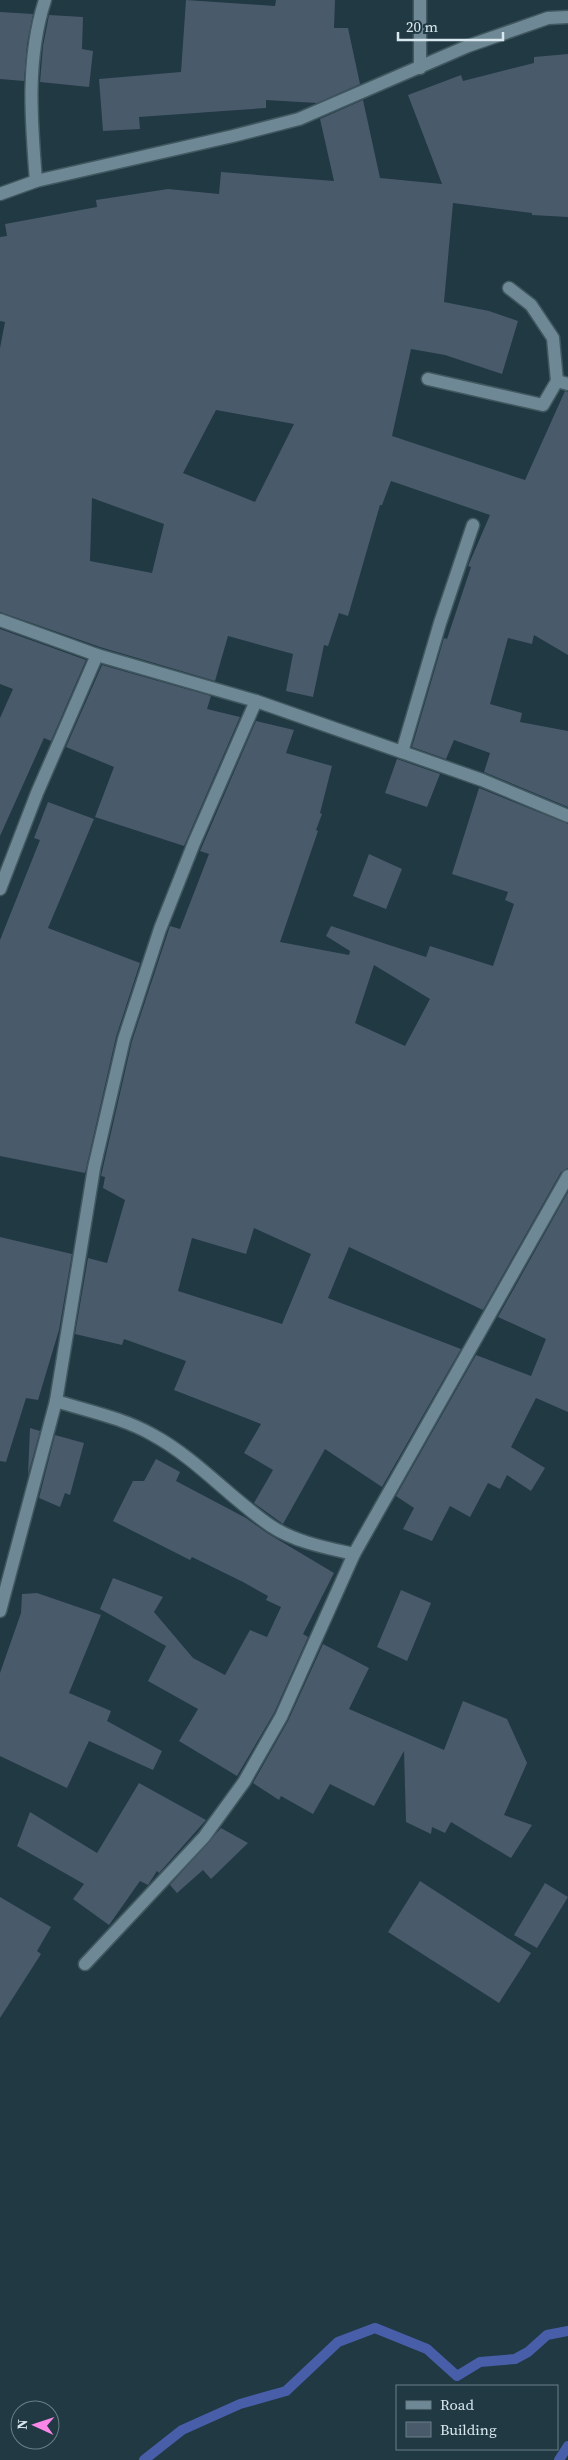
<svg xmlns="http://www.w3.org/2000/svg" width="568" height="2460" viewBox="0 0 568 2460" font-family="'Source Serif 4',serif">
<rect width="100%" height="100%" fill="#203943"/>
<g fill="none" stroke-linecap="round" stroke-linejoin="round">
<!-- stream -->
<g stroke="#495ea9" stroke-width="10">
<polyline points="144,2460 182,2430 240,2404 286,2391 338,2342 375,2328 427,2349 457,2376 480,2362 515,2359 528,2352 547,2335 568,2331"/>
<polyline points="559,2460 568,2446"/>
</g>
</g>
<!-- building -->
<g fill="#495a6b" fill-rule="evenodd">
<polygon points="186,0 275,6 276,0 335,0 334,28 348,28 360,84 317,103 266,100 266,108 139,117 140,129 103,131 99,79 181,72"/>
<polygon points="0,12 33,14 27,44 24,81 0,79"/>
<polygon points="49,15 83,17 82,49 93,51 89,87 40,82 43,46"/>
<path d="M568,54V217L532,215V213L453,203L444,302L489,311L518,321L502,374L445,355L411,349L392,436L525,480L565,391L568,392V655L534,635L532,644L508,638L490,704L522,713L520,722L568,731V807L484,772L490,753L454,740L446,759L412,747L444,638L447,639L471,567L468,566L490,515L391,481L382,505H380L348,616L339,613L328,646L324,645L313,697L286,691L293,654L228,636L215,681L100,647L0,612V348L5,322L0,321V237L7,236L5,224L97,207L96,200L168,189L219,194L221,172L334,181L320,119L363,100L380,178L442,184L408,95L461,75L463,81L534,63V57ZM216,410L294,424L255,502L183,473ZM92,498L164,524L152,573L90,561Z"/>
<polygon points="0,629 86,660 51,741 44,738 0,836 0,718 13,689 0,684"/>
<polygon points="102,665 211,696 207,709 240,717 184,846 95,817 114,767 66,747"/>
<path d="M256,721L294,730L286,753L332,766L320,813L322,814L316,830L318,831L280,942L349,955L350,951L326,936L331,926L426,957L430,946L493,966L514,904L505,900L508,892L452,874L479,788L568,824V1168L561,1172L483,1310L349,1247L328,1298L461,1349L382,1487L325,1449L283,1524L254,1503L273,1470L244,1453L261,1424L174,1390L186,1361L124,1339L122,1345L75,1334L88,1258L107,1263L125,1200L103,1188L105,1177L101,1176L132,1041L168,932L170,926L180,929L209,854L200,851ZM374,965L430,999L405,1046L355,1023ZM254,1228L311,1254L282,1324L178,1291L192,1238L246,1254Z"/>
<polygon points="397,759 440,774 427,807 385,793"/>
<polygon points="48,802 94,819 48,928 140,963 116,1037 85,1173 0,1156 0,940 40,840 34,838"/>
<polygon points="369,854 402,869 386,909 353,896"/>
<polygon points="568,1192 568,1412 536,1398 511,1447 545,1468 531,1491 507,1475 500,1489 488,1483 470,1517 450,1506 432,1541 403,1529 414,1508 396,1496 476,1355 531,1376 546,1339 498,1317"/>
<polygon points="0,1237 72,1254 59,1330 38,1400 26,1398 6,1462 0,1461"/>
<polygon points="30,1428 40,1431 28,1475"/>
<polygon points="55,1435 84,1443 70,1495 65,1493 60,1507 39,1498"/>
<polygon points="156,1459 180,1472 176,1481 246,1518 267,1533 334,1573 303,1634 308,1637 274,1713 237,1776 179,1741 198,1709 148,1681 166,1646 100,1609 113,1578 163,1597 154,1612 193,1658 225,1675 250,1630 267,1637 281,1607 266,1600 268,1596 243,1582 192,1557 190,1560 113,1521 133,1481 144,1481"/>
<polygon points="401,1590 431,1603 407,1661 377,1647"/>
<polygon points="37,1593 101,1615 69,1693 111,1711 107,1721 162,1751 153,1770 89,1741 67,1788 0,1756 0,1673 21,1613 22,1594"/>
<polygon points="323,1644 369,1668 349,1709 444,1750 463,1701 507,1719 527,1763 504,1815 532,1825 511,1858 451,1822 445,1833 432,1827 431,1834 406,1822 404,1751 374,1806 330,1784 313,1814 281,1796 279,1800 253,1783 288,1721"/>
<polygon points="139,1783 206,1820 159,1873 157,1871 148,1885 140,1881 109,1925 73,1899 84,1884 17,1846 30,1812 97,1853"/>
<polygon points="221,1828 248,1843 211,1879 203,1870 177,1893 170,1885"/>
<polygon points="420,1881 531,1953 499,2003 388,1932"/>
<polygon points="545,1883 568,1897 537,1948 514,1935"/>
<polygon points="0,1897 51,1927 37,1951 41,1954 0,2018"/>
</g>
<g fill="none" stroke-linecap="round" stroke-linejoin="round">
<!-- lane casing -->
<g stroke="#425860" stroke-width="15">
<polyline id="lane" points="428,379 543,405 557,381 553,338 531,305 509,288"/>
</g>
<!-- street casing -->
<g stroke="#425860" stroke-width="15">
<g id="street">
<polyline points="420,68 420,0"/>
<path d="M36,181C31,120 26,59 45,0"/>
<polyline points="0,194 36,181 233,136 299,119 468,46 548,18 568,17"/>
<polyline points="557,381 568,384"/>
<polyline points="0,620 97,655 256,701 482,780 568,816"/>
<polyline points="402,752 440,623 473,525"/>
<polyline points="0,889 37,793 97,655"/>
<path d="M56,1401C88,1411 123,1418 153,1435C197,1459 230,1498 271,1526C295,1542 327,1548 354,1554"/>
<polyline points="0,1611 56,1401 94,1168 124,1039 160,929 194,843 256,701"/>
<polyline points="85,1964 204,1837 244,1782 281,1717 354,1554 568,1176"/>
</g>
</g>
<!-- lane -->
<use href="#lane" stroke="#6e8995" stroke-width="12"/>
<!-- street -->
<use href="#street" stroke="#6e8995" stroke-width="12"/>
</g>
<!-- legend -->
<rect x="396" y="2385" width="162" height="65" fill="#203943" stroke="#6a7f87"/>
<rect x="406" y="2401" width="25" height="8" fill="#6e8995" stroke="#6a7f87"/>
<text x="440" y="2410" font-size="15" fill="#d9e7ee">Road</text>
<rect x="406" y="2422" width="25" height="15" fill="#495a6b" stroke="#6a7f87"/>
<text x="440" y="2435" font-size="15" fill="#d9e7ee">Building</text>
<!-- north arrow -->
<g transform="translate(35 2425) rotate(273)"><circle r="24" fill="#203943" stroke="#6a7f87"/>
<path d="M0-4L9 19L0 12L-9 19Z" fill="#fa87e7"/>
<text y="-8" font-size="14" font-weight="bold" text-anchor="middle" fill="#d9e7ee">N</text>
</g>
<!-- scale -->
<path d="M398 32v8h105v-8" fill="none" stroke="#d9e7ee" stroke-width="2.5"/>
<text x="406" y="32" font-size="15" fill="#d9e7ee" stroke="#203943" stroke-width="4" paint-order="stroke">20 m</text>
</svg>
